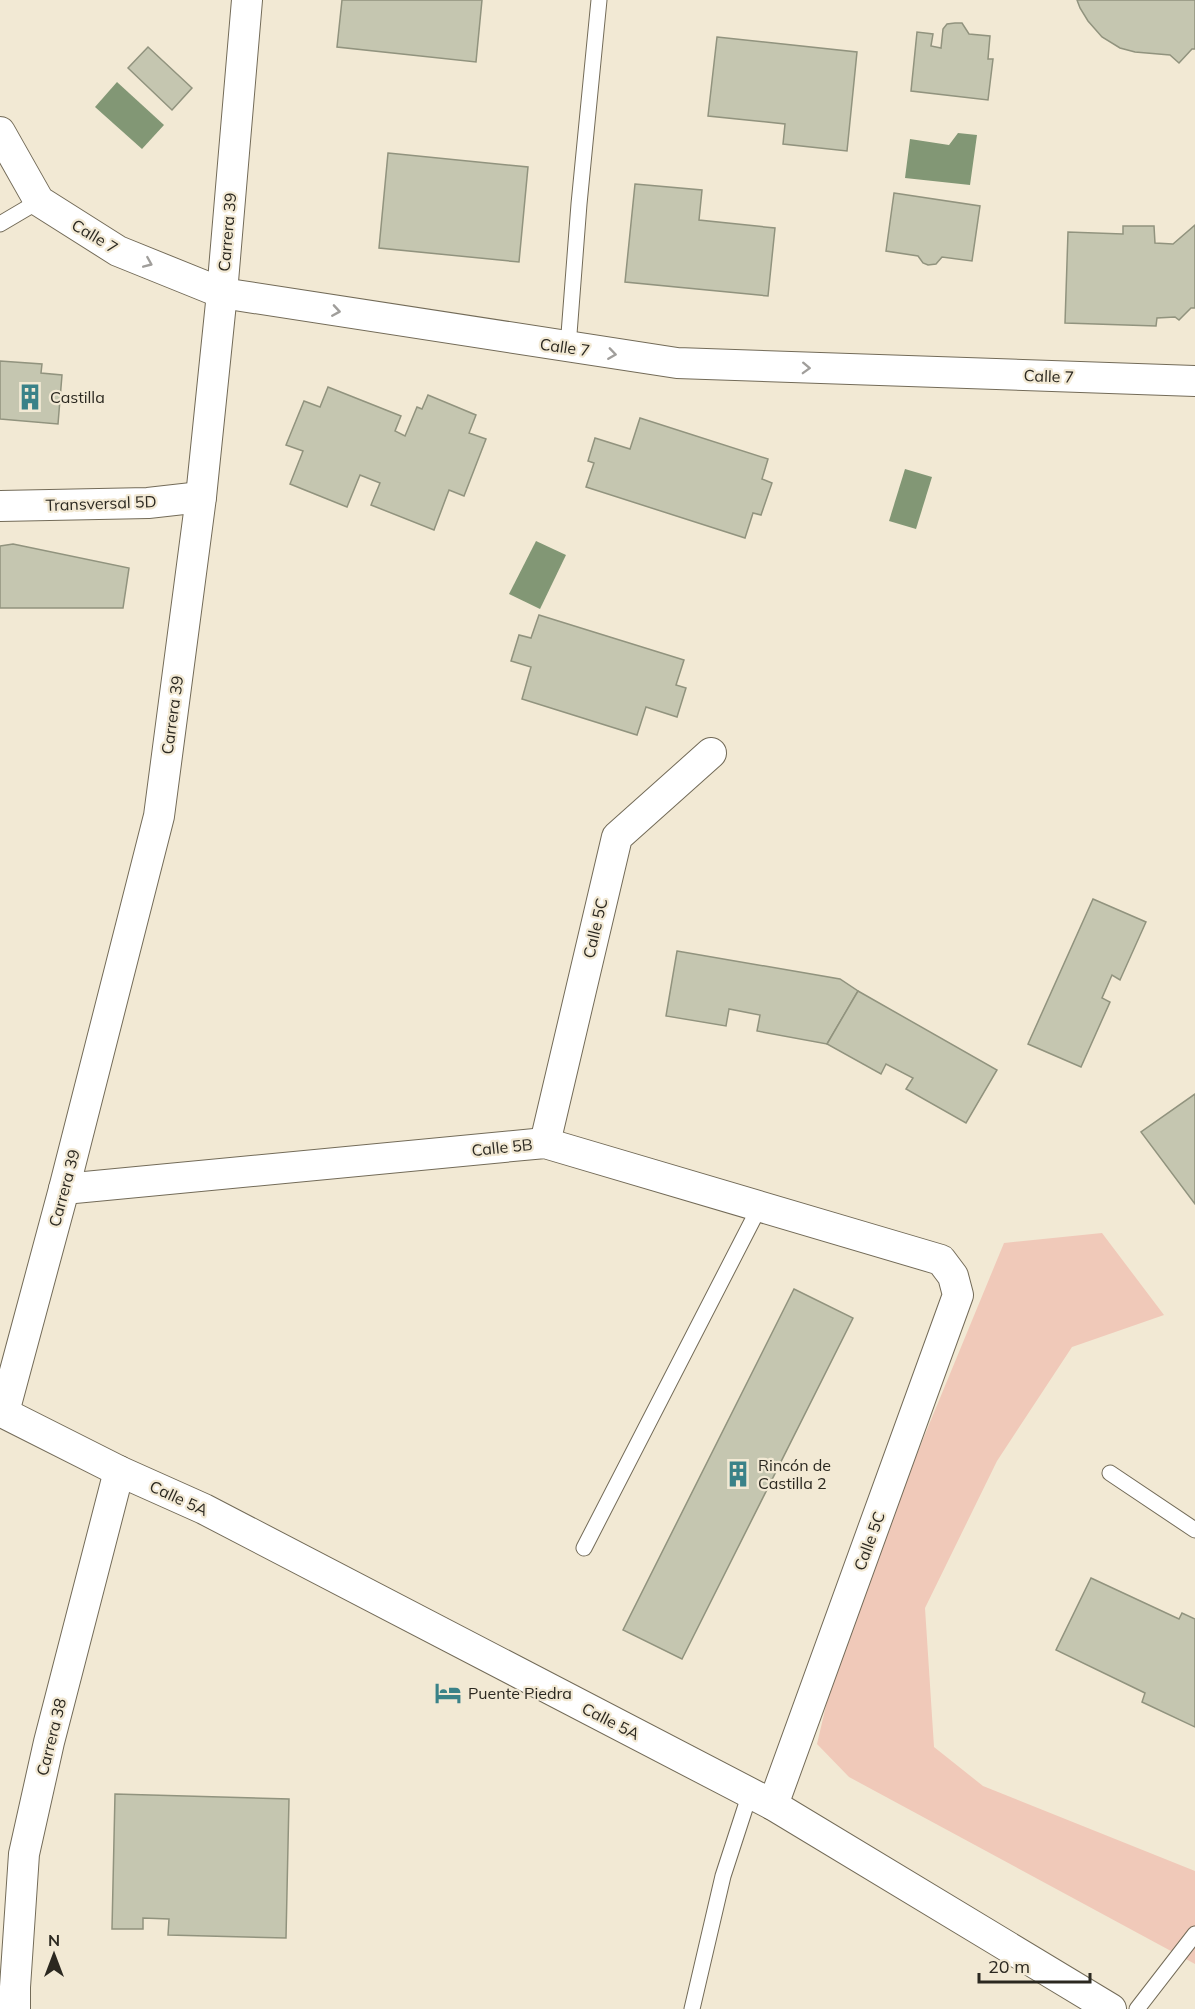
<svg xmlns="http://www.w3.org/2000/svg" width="1195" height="2009" viewBox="0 0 1195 2009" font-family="Mulish,sans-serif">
<rect width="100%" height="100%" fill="#f2e9d4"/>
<!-- green -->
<polygon fill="#f0c9b9" points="1102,1233 1164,1315 1072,1347 997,1461 925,1608 934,1747 983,1786 1195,1871 1195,1964 849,1777 817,1744 843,1633 1004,1243"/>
<!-- water -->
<g fill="#829775">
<polygon points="117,82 164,125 142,149 95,107"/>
<polygon points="958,133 977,135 970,185 905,178 910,139 949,145"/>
<polygon points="905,469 932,477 916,529 889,521"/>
<polygon points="536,541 566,555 540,609 509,594"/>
</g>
<!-- building -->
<g fill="#c5c6b0" stroke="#91937e" stroke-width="1.5">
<polygon points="342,0 482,0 476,62 337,47"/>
<polygon points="1077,0 1195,0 1195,49 1192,49 1179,63 1170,55 1135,52 1120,48 1102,37 1088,21 1080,8"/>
<polygon points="955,23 962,23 969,34 990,36 988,59 993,59 988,100 911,91 917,32 933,34 931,46 941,48 943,29 947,24"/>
<polygon points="717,37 857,52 847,151 783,144 785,124 708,116"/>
<polygon points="148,47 192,88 172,110 128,68"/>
<polygon points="388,153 528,167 519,262 379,248"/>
<polygon points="635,184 702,190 699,220 775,228 768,296 625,282"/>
<polygon points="894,193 980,206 972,261 942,257 936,264 928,265 923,263 918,256 886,251"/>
<polygon points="1195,225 1195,308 1191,308 1179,320 1175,317 1157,318 1156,326 1065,323 1068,232 1123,234 1123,226 1154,226 1155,243 1173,244"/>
<polygon points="0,361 42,364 41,373 62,375 58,424 0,419"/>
<polygon points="328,387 401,416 395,431 405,436 417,407 422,409 428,395 476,415 469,433 486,439 464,496 449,490 434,530 371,505 380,483 360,475 347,507 290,484 303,451 286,445 304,401 320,407"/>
<polygon points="640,418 768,459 762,479 772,483 761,515 753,513 745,538 586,487 594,463 588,461 595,438 630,449"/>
<polygon points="13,544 129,568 123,608 0,608 0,546"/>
<polygon points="539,615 684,660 676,685 686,688 677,717 646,707 637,735 522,699 531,667 511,661 519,635 531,638"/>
<polygon points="1093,899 1146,922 1120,980 1112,975 1102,998 1110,1002 1081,1067 1028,1044"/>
<polygon points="677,951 840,979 858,991 827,1044 757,1031 760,1015 729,1009 726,1026 666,1016"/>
<polygon points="858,991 997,1070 966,1123 906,1089 913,1078 886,1064 881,1074 827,1044"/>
<polygon points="1195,1094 1195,1204 1141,1132"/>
<polygon points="794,1289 853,1318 682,1659 623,1630"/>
<polygon points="1091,1578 1179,1619 1182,1613 1195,1619 1195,1727 1142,1702 1145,1693 1056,1650"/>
<polygon points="115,1794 289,1799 286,1938 168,1935 169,1919 143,1918 143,1929 112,1929"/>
</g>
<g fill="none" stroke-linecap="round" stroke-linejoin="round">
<!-- service casing -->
<g stroke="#736b58" stroke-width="17">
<g id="service">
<polyline points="0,224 39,201"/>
<polyline points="568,347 579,204 599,0"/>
<polyline points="1110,1473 1195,1530"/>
<polyline points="584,1548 760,1206"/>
<polyline points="692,2009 723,1876 750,1793"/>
<polyline points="1137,2009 1195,1934"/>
</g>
</g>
<!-- minor casing -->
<g stroke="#736b58" stroke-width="32">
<g id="minor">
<polyline points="0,132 39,201 118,251 222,293 677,363 1195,381"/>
<polyline points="0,506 148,503 201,497"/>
<polyline points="545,1143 617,837 711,753"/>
<polyline points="64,1189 545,1143 941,1260 953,1276 958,1295 773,1805"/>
<polyline points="0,1411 119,1471 204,1509 773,1805 1111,2009"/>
<polyline points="4,1412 64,1189 159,816 201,497 222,293 247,0"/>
<polyline points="15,2009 15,1987 24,1854 49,1742 119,1471"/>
</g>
</g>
<!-- service -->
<use href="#service" stroke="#fff" stroke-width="15"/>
<!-- minor -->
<use href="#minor" stroke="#fff" stroke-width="30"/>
</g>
<!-- one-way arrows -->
<defs><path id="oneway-chevron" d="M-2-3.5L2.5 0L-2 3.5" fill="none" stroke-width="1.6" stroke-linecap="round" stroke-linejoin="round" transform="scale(1.5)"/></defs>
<g stroke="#a09e9b">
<use href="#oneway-chevron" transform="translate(148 263) rotate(23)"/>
<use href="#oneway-chevron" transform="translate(336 311) rotate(9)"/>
<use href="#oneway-chevron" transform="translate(612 354) rotate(8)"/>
<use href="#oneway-chevron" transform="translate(806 368) rotate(2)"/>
</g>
<!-- icons -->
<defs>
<g id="building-bare" transform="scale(2.07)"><path d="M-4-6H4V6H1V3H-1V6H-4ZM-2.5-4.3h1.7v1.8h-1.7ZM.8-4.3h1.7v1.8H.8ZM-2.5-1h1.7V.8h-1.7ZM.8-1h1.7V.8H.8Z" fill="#3a8288" stroke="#f2e9d4" stroke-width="2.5" paint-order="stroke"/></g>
<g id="hotel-bare" transform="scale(2.07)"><path d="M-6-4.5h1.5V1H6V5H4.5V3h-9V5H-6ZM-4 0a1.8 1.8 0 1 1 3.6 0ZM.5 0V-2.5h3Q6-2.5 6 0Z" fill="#3a8288" stroke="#f2e9d4" stroke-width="2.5" paint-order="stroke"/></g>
</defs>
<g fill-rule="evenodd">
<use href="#building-bare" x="30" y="397"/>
<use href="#building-bare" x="738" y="1474"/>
<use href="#hotel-bare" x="448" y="1693"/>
</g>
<g text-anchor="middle" stroke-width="4.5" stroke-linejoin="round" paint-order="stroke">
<!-- street labels -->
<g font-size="16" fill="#2b2820" stroke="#f2e9d4">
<text transform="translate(227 232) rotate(-85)" y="6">Carrera 39</text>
<text transform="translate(95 236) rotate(31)" y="6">Calle 7</text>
<text transform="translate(565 347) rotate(8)" y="6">Calle 7</text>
<text transform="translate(1049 376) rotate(2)" y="6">Calle 7</text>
<text transform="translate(101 503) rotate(-2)" y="6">Transversal 5D</text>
<text transform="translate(172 715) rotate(-82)" y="6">Carrera 39</text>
<text transform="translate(595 928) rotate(-77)" y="6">Calle 5C</text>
<text transform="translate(502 1147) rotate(-6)" y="6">Calle 5B</text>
<text transform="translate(64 1188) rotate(-75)" y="6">Carrera 39</text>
<text transform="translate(179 1498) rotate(25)" y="6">Calle 5A</text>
<text transform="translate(869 1541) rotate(-70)" y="6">Calle 5C</text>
<text transform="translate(611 1721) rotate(27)" y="6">Calle 5A</text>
<text transform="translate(51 1737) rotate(-76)" y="6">Carrera 38</text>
</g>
<!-- poi labels -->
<g font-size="16" fill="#2b2820" stroke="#f2e9d4" text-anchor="start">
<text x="50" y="403">Castilla</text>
<text x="758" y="1471">Rincón de<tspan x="758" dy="18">Castilla 2</tspan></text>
<text x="468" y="1699">Puente Piedra</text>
</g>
</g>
<!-- north arrow -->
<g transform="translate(54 1955)" stroke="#f2e9d4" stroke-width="4.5" paint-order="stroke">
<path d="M0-4.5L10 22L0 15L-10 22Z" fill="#2b2820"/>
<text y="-9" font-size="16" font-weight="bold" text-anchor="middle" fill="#2b2820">N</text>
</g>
<!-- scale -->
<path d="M979 1973v9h111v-9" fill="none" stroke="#2b2820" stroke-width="3"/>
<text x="988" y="1973" font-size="18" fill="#2b2820" stroke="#f2e9d4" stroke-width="4.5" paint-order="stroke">20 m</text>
</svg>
